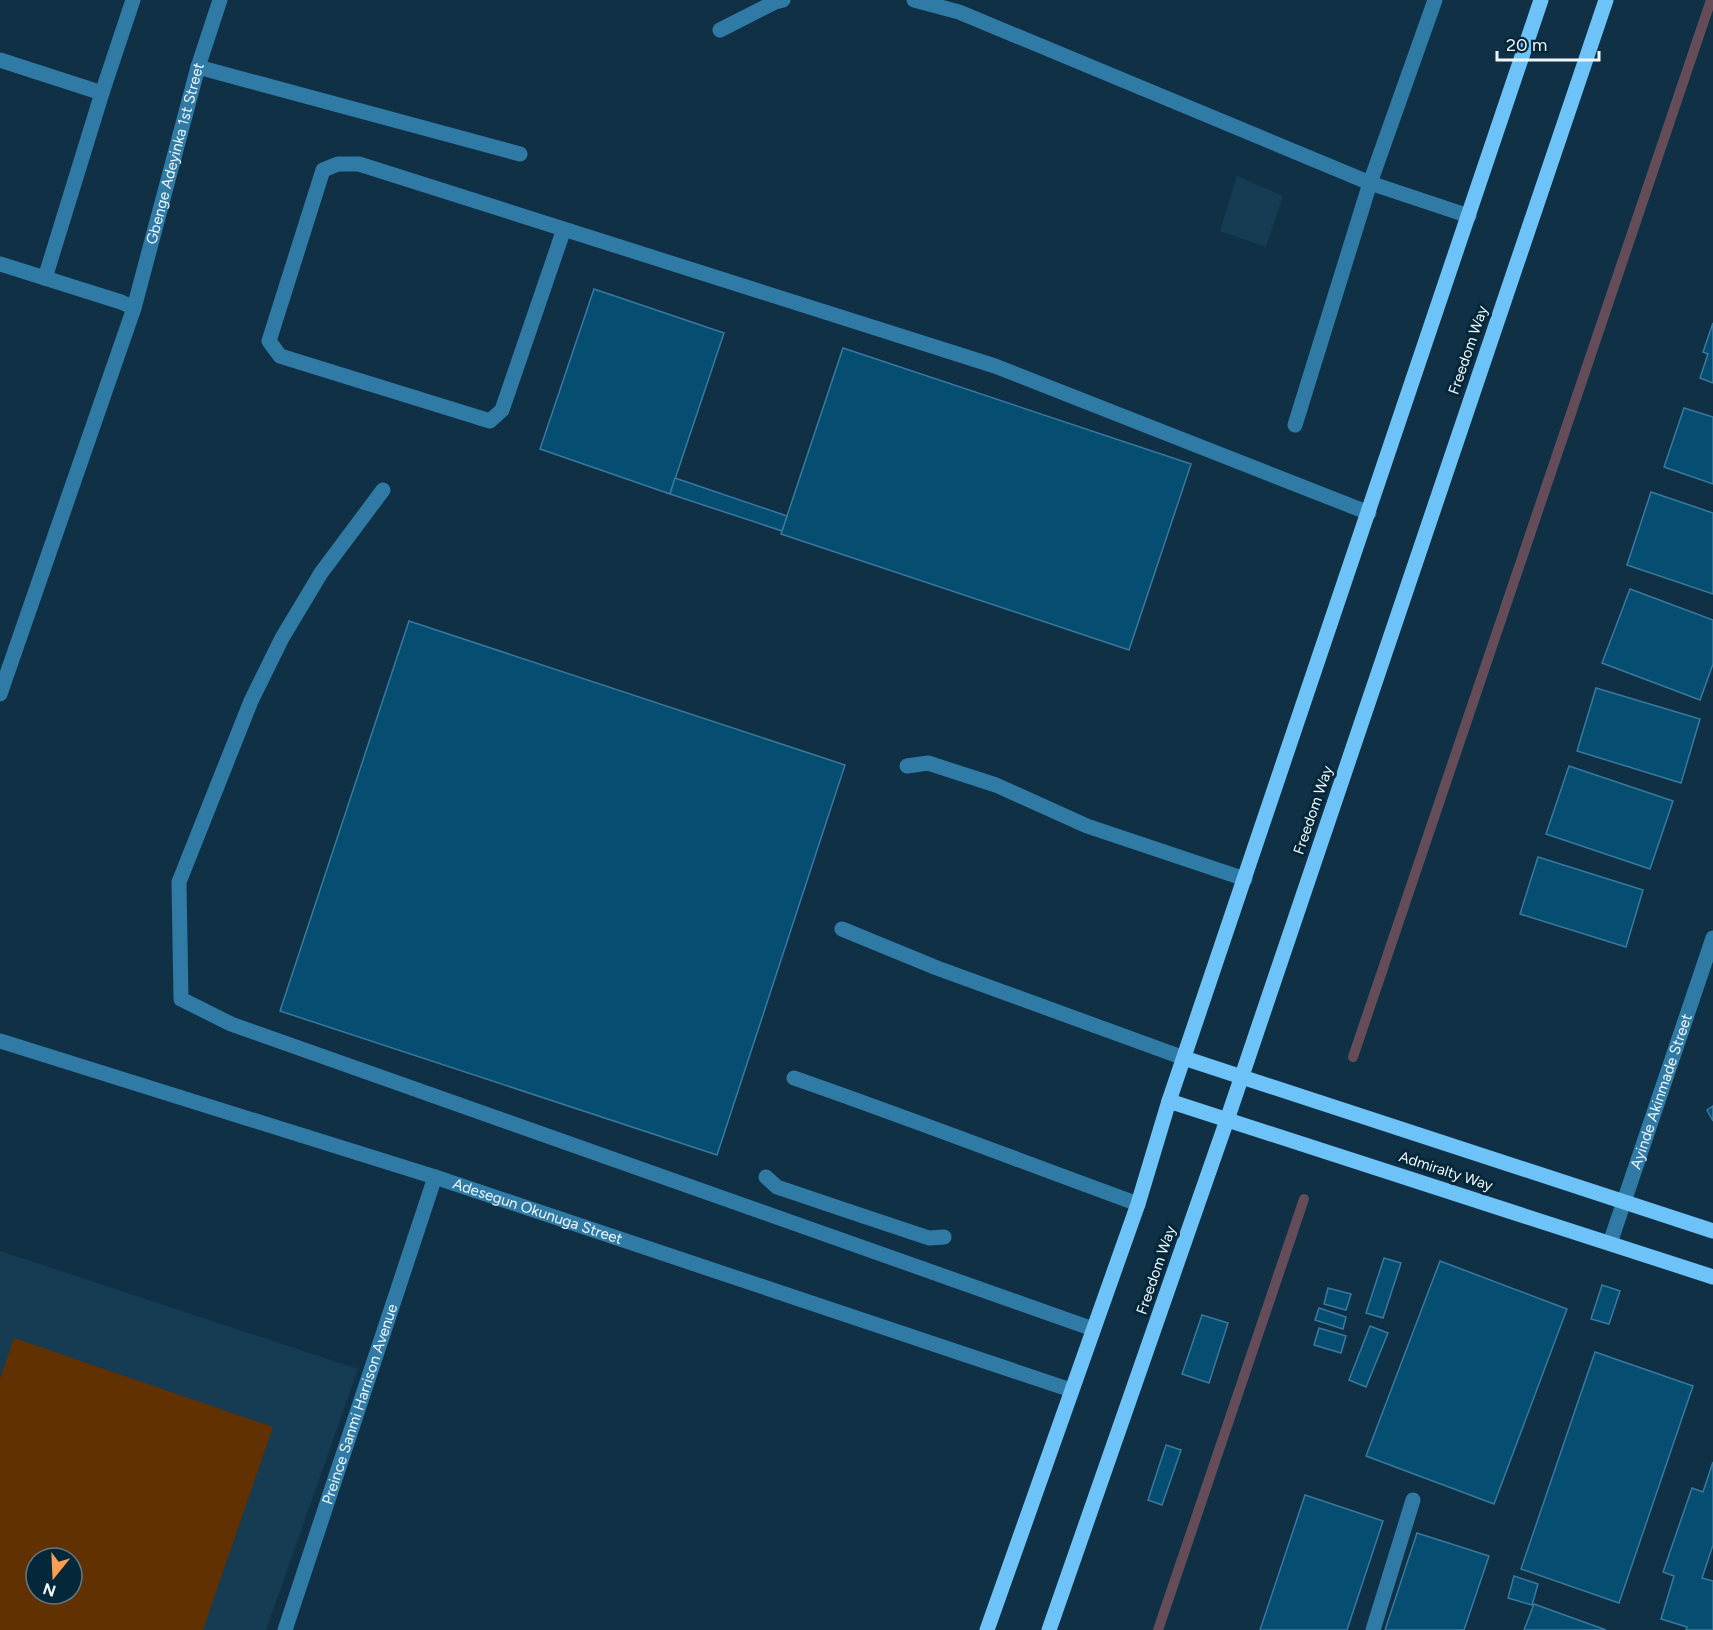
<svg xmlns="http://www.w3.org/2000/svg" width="1713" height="1630" viewBox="0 0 1713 1630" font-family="Figtree,sans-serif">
<rect width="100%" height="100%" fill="#103145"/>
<!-- built -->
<g fill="#153c52" fill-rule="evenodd">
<polygon points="1237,176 1283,196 1266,247 1220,231"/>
<path d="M0,1251L358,1369L266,1630H0ZM36,1558H72V1594H36Z"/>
</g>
<!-- green -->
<path fill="#613101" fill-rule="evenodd" d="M14,1338L273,1427L203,1630H0V1379ZM36,1558H72V1594H36Z"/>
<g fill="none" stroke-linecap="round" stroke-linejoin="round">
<!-- stream -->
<g stroke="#644d59" stroke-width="10">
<polyline points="1353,1057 1711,0"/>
<polyline points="1158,1630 1304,1199"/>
</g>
</g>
<!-- building -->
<g fill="#054e72" stroke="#3a799e" stroke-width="1.5">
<polygon points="594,289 724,333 670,494 540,449"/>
<polygon points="1713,323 1713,383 1700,378 1708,354 1703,352"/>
<polygon points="843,348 1191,464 1129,650 781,534"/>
<polygon points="1684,408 1713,417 1713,484 1664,467"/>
<polygon points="675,478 787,516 782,531 670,494"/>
<polygon points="1651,492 1713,513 1713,594 1627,565"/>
<polygon points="1630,589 1713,620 1713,664 1700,700 1602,663"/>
<polygon points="409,621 845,765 717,1155 280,1011"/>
<polygon points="1596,688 1700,719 1681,783 1577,751"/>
<polygon points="1569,766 1673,801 1650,869 1546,834"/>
<polygon points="1538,857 1643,890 1626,947 1520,914"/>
<polygon points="1713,1106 1713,1121 1707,1110"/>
<polygon points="1384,1258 1401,1263 1383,1318 1366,1313"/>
<polygon points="1440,1261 1567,1309 1494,1504 1366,1456"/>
<polygon points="1602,1285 1620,1291 1609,1324 1591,1319"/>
<polygon points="1328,1288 1351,1294 1346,1310 1324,1304"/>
<polygon points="1319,1308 1346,1317 1343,1329 1315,1320"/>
<polygon points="1202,1315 1228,1323 1209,1383 1182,1374"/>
<polygon points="1370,1326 1388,1333 1366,1387 1349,1380"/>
<polygon points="1319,1328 1346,1336 1341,1353 1314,1345"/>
<polygon points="1595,1352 1693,1386 1619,1603 1521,1569"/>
<polygon points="1166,1445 1181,1450 1162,1505 1148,1500"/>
<polygon points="1713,1462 1713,1545 1702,1578 1713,1581 1713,1630 1686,1630 1687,1627 1661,1619 1674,1576 1663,1572 1692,1488 1703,1492"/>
<polygon points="1305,1495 1383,1521 1347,1630 1260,1630"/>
<polygon points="1417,1533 1489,1556 1464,1630 1385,1630"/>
<polygon points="1514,1576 1538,1584 1532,1605 1508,1598"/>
<polygon points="1534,1604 1606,1630 1524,1630"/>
</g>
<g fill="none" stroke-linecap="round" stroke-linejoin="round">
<!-- lane -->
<g stroke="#307ba6" stroke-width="15">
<polyline points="0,60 102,93"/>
<polyline points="198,67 520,154"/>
<polyline points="564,229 502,410 490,421 280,356 269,341 323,170 338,164 359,164 995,366 1369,513"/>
<polyline points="0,264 121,302 134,308 0,694"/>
<polyline points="45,278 102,93 133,0"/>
<polyline points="383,490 321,573 282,638 251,701 179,882 181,999 231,1024 1093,1329"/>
<polyline points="907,766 928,763 996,785 1087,826 1245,879"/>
<polyline points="842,929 937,968 1184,1058"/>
<path d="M794,1078C909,1118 1023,1162 1138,1204"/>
<polyline points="766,1177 777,1187 857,1214 929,1238 944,1237"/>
<polyline points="1373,1630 1413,1500"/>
</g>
<!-- street -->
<g stroke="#307ba6" stroke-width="15">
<polyline points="914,0 959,12 1370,183 1469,216"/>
<polyline points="720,30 775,2 783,0"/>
<path id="s1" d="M134,308L198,67L220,0"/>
<polyline points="1295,425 1370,183 1435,0"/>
<path id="s2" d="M0,1041L435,1177L1071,1390"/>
<path id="s3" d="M1610,1243L1713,938"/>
<path id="s4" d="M285,1630L435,1177"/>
</g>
<!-- primary -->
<g stroke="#6dc3f8" stroke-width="15">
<polyline points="1184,1058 1713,1231"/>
<polyline points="1169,1101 1713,1277"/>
<polyline points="987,1630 1138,1204 1169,1101 1541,0"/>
<polyline points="1049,1630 1227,1120 1606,0"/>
</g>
</g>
<g text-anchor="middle" stroke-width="6" stroke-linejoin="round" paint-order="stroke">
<!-- street labels -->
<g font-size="15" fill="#eff6fa" stroke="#05273a">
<text dy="5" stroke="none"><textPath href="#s1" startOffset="160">Gbenge Adeyinka 1st Street</textPath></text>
<text transform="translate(1468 350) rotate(-71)" y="5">Freedom Way</text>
<text transform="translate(1313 810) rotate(-71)" y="5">Freedom Way</text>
<text dy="5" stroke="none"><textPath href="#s3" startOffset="160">Ayinde Akinmade Street</textPath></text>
<text transform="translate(1446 1171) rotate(18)" y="5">Admiralty Way</text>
<text dy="5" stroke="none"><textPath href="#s2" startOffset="564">Adesegun Okunuga Street</textPath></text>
<text transform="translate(1156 1270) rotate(-71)" y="5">Freedom Way</text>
<text dy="5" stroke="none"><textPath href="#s4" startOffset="238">Preince Sanmi Harrison Avenue</textPath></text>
</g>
</g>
<!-- north arrow -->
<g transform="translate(54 1576) rotate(198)"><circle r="28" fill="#05273a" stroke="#637a87" stroke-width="1.5"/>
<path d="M0-4.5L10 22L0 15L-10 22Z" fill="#fb9e51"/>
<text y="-9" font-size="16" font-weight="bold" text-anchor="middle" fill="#eff6fa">N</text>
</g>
<!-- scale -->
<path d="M1497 51v9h102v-9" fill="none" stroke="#eff6fa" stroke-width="3"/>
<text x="1506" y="51" font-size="18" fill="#eff6fa" stroke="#05273a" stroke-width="4.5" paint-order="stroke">20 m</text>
</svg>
